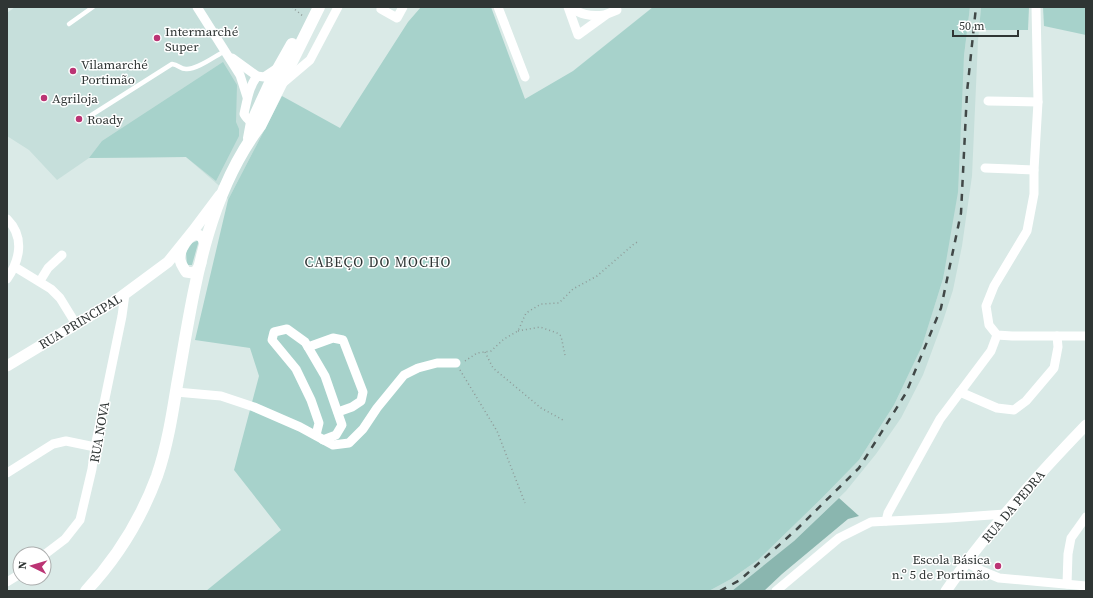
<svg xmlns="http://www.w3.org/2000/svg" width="1093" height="598" viewBox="0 0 1093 598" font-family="'Source Serif 4',serif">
<rect width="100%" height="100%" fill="#daeae7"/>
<!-- built -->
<g fill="#c6dfdb">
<polygon points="15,7 313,7 275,83 282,96 228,200 224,190 186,157 89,158 57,180 29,150 7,136 7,13"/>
<polygon points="970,7 981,7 978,41 972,176 962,246 953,290 943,321 923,375 901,418 876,454 846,491 794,541 737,588 732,591 709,591 731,579 758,560 822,498 859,460 894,405 922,345 943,279 964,56"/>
</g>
<!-- green -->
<g fill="#a7d2cb">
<polygon points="421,7 491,7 525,99 573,71 653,7 970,7 964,56 958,192 943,279 922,346 894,405 859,460 822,498 758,560 731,579 709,591 206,591 281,530 234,470 259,376 250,348 195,340 228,200 282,96 340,128 408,22"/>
<polygon points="981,7 1029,7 1028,30 979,30"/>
<polygon points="1043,7 1086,7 1086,35 1044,26"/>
<polygon points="223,62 237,85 236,122 239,129 239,136 216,181 186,157 89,158 102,141"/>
<polygon points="199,240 192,265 187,265 186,252 192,243"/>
</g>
<!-- forest -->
<polygon fill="#8ab6af" points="839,498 859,516 848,519 782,574 764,591 732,591 794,541"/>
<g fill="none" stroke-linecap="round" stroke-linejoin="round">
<!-- path -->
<g stroke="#8f9a98" stroke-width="1.5" stroke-dasharray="1 3" stroke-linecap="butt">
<polyline points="292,7 304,17"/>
<polyline points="518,331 540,327 557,333 561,336 565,355"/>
<polyline points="485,352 493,368 541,408 563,420"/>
<polyline points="465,361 477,353 491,351 504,339 518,331 526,313 541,304 559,303 573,289 597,276 634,244 639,241"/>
<polyline points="460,370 497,431 525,503"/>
</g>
<!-- service -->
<g stroke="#fff" stroke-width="4.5">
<polyline points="69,24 93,7"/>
<path d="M90,116L172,64C179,65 180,69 186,69C197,70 215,56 225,51"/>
</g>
<!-- minor -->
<g stroke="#fff" stroke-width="9">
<polyline points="197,7 240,75 247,97"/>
<polyline points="382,7 381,9 397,18 403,7"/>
<polyline points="498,7 525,77"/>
<polyline points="568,7 578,35 607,14 617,10"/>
<path d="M569,7C581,14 589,17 604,15"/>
<polyline points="1036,7 1038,102 1034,170 1034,194 1027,231 994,286 986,306 989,325 997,335 1012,336 1086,336"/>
<polyline points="232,58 257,76 264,77 279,67"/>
<path d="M257,76C249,87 247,100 244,114C248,121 251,122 258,122"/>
<polyline points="284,82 310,60 338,7"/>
<polyline points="988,101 1038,102"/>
<polyline points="985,168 1034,170"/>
<path d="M7,219C25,237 20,260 7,279"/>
<polyline points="15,267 51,289 60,298 76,324"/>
<polyline points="40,281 48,268 62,255"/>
<polyline points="308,347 333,338 343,340 363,392 361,401 352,407 338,412"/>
<polyline points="176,392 221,396 254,407 300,427 333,445 349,443 363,429 377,408 404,375 418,368 437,363 456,363"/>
<polyline points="960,392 997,408 1014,410 1026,401 1054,368 1058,347 1057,336"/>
<polyline points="316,435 319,423 311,400 296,369 272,340 274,332 287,329 305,342 308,347 325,376 342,425 336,435 323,440"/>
<polyline points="7,473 53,444 66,441 95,447"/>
<polyline points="886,521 888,513 940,419 991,351 997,335"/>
<polyline points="44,555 65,539 80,520 92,469 95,447 122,316 125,294"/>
<polyline points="966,562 982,571 999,578 1086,586"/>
<polyline points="7,582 20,574"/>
<polyline points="1067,584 1068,554 1071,538 1086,517"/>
<polyline points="776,591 839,538 871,522 949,518 1005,514"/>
</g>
<!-- tertiary -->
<g stroke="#fff" stroke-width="11">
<path d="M201,263L197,270L193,273L186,272C184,268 181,265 180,260C178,246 198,221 205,244"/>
<polyline points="7,366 118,299 168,262 193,231 220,195"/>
<path d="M946,591C987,531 1036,477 1086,425"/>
</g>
<!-- secondary -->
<g stroke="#fff" stroke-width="12">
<polyline points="249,138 252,122 270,83 292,44"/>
<path d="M86,591C117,558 141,519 157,476C167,447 172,416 177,385C193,297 204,200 260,126L319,7"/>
</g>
<!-- rail -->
<polyline stroke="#414847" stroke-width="2.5" stroke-dasharray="7 7" stroke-linecap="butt" points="720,591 740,580 797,529 859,468 906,393 941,308 961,213 967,92 976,7"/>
</g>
<!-- markers -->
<g fill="#bb3474" stroke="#fff" stroke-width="1.5">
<circle cx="157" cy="38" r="4"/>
<circle cx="73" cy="71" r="4"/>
<circle cx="44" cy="98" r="4"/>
<circle cx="79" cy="119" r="4"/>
<circle cx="998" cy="566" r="4"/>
</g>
<g text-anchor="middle" stroke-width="3" stroke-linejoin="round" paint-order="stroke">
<!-- poi labels -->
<g font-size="13" fill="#2f3534" stroke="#fff" text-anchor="start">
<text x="165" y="36">Intermarché<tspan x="165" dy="15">Super</tspan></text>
<text x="81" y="69">Vilamarché<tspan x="81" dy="15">Portimão</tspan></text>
<text x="52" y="103">Agriloja</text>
<text x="87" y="124">Roady</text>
<text x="990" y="564" text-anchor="end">Escola Básica<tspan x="990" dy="15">n.º 5 de Portimão</tspan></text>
</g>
<!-- street labels -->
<g font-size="13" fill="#2f3534" stroke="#fff">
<text transform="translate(80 321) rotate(-31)" y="5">RUA PRINCIPAL</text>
<text transform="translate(99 432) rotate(-80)" y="5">RUA NOVA</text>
<text transform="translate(1013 506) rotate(-50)" y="5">RUA DA PEDRA</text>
</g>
<!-- neighbourhood labels -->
<g font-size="14" letter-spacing="1" fill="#2f3534" stroke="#fff">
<text x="378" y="267">CABEÇO DO MOCHO</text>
</g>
</g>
<!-- border -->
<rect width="1093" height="598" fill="none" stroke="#2f3534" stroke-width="16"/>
<!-- north arrow -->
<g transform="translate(32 566) rotate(275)"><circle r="19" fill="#ffffff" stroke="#acaeae"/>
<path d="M0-3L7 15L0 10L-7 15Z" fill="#bb3474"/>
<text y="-6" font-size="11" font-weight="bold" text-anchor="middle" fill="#2f3534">N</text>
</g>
<!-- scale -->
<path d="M953 30v6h65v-6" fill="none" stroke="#2f3534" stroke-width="2"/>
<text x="959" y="30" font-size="12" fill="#2f3534" stroke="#ffffff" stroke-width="3" paint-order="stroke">50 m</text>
</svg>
